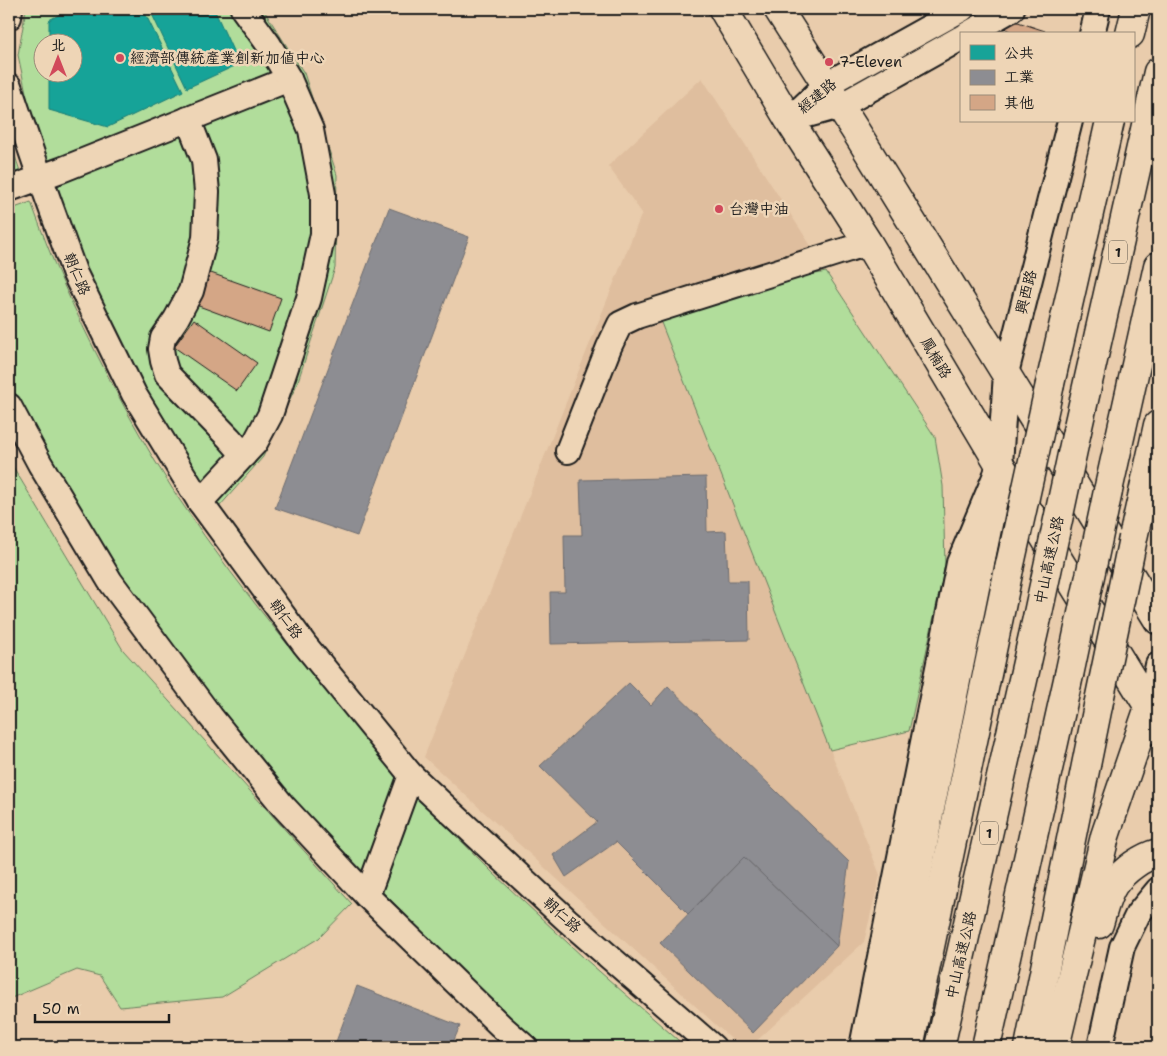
<svg xmlns="http://www.w3.org/2000/svg" width="1167" height="1056" viewBox="0 0 1167 1056" font-family="'Shantell Sans','LXGW WenKai TC',sans-serif">
<rect width="100%" height="100%" fill="#e9ccac"/>
<filter id="ink" filterUnits="userSpaceOnUse"><feTurbulence type="fractalNoise" baseFrequency=".02" numOctaves="2"/><feDisplacementMap in="SourceGraphic" scale="10" xChannelSelector="R" yChannelSelector="G"/><feConvolveMatrix kernelMatrix="1 2 1 2 8 2 1 2 1" color-interpolation-filters="sRGB"/></filter>
<g filter="url(#ink)">
<!-- built -->
<polygon fill="#dfbe9e" points="702,78 815,252 654,306 880,875 864,942 750,1047 740,1047 424,757 642,213 608,166"/>
<!-- green -->
<g fill="#b1dd9b" stroke="#667c5c" fill-rule="evenodd">
<path d="M26,9H263L304,73L337,175L335,268L297,384L263,457L219,507L146,394L86,271L34,130L18,55ZM42,42H72V72H42Z"/>
<polygon points="9,138 21,174 9,179"/>
<path d="M31,202C41,229 51,257 63,283C90,344 121,403 155,461C163,473 171,487 179,499C245,598 323,688 400,777L365,873L286,792L221,712L110,565L20,408L9,383V210Z"/>
<polygon points="826,272 935,437 943,486 945,566 909,731 830,750 654,305"/>
<polygon points="9,460 123,650 352,904 319,938 222,997 120,1007 100,976 77,970 9,999"/>
<polygon points="417,796 493,873 584,958 686,1047 542,1047 449,958 381,890"/>
</g>
<!-- public -->
<g fill="#17a398" stroke="#187a73">
<polygon points="70,9 143,9 183,91 108,127 49,110 49,72 72,72 72,42 49,42 49,20"/>
<polygon points="158,9 214,9 239,64 187,88 151,12"/>
</g>
<!-- industry -->
<g fill="#8d8d92" stroke="#6b6b6f">
<polygon points="389,208 469,237 357,536 275,508"/>
<polygon points="706,477 707,532 726,531 728,581 748,581 749,640 551,644 550,592 565,592 564,535 582,535 580,480"/>
<polygon points="629,683 651,705 668,686 849,862 837,946 744,857 688,914 616,842 566,877 553,855 597,822 540,766"/>
<polygon points="744,857 837,946 753,1033 660,943"/>
<polygon points="357,986 460,1026 451,1047 334,1047"/>
</g>
<!-- building -->
<g fill="#d4a686" stroke="#1c1c1c">
<polygon points="1018,22 1045,31 1043,34 1015,34 999,25"/>
<polygon points="208,272 281,298 269,332 196,305"/>
<polygon points="194,319 257,363 237,391 174,347"/>
</g>
<g fill="none" stroke-linecap="round" stroke-linejoin="round">
<!-- minor casing -->
<g stroke="#1c1c1c" stroke-width="28">
<g id="minor">
<polyline points="9,17 10,9"/>
<polyline points="968,34 1012,9"/>
<polyline points="1092,34 1098,9"/>
<polyline points="9,86 40,177 75,274 134,394 200,502 305,645 411,775 567,920 713,1047"/>
<polyline points="188,119 204,160 207,192 205,238 191,291 176,319 163,338 161,349 163,361 167,374 229,438 244,455"/>
<polyline points="793,119 840,106 961,38"/>
<polyline points="789,120 827,84 962,9"/>
<polyline points="9,189 61,170 289,79"/>
<polyline points="9,406 40,464 110,581 211,717 283,806 367,896 502,1027 525,1047"/>
<polyline points="568,451 609,347 620,324 637,316 868,243"/>
<polyline points="200,502 255,443 270,415 309,298 323,234 323,194 311,130 289,79 269,45 243,9"/>
<polyline points="1149,707 1158,665"/>
<polyline points="367,896 411,775"/>
<polyline points="862,1047 959,563 1000,465 1006,373 1070,121"/>
<polyline points="1100,1047 1122,947 1138,914 1158,890"/>
</g>
</g>
<!-- major casing -->
<g stroke="#1c1c1c" stroke-width="31">
<g id="major">
<polyline points="723,9 789,120 868,243 1000,465 1149,707 1158,730"/>
<polyline points="778,9 855,130 1158,620"/>
</g>
</g>
<!-- highway casing -->
<g stroke="#1c1c1c" stroke-width="31">
<g id="highway">
<polyline points="1130,34 1136,9"/>
<polyline points="1050,384 1110,121"/>
<polyline points="1077,431 1158,72"/>
<polyline points="1108,491 1158,266"/>
<polyline points="1133,538 1158,425"/>
<path d="M1099,924C1103,911 1106,896 1114,884C1124,870 1142,857 1158,853"/>
<polyline points="884,1047 927,823 1000,465"/>
<polyline points="909,1047 1009,569"/>
<polyline points="940,1047 1037,618"/>
<polyline points="986,1047 1069,675"/>
<polyline points="1029,1047 1098,706"/>
<polyline points="1055,1047 1105,836 1149,707"/>
</g>
</g>
<!-- minor -->
<use href="#minor" stroke="#eed5b6" stroke-width="24"/>
<!-- major -->
<use href="#major" stroke="#eed5b6" stroke-width="28"/>
<!-- highway -->
<use href="#highway" stroke="#eed5b6" stroke-width="28"/>
<!-- highway-bridge casing -->
<g stroke="#1c1c1c" stroke-width="31" stroke-linecap="butt">
<g id="highway-bridge">
<polyline points="1009,569 1050,384"/>
<polyline points="1037,618 1077,431"/>
<polyline points="1069,675 1108,491"/>
<polyline points="1098,706 1133,538"/>
</g>
</g>
<!-- highway-bridge -->
<use href="#highway-bridge" stroke="#eed5b6" stroke-width="28"/>
</g>
</g>
<!-- markers -->
<g fill="#d1495b" stroke="#eed5b6" stroke-width="2">
<circle cx="120" cy="58" r="5"/>
<circle cx="829" cy="62" r="5"/>
<circle cx="719" cy="209" r="5"/>
</g>
<g text-anchor="middle" stroke-width="5" stroke-linejoin="round" paint-order="stroke">
<!-- shield labels -->
<g fill="#eed5b6" stroke="#5b544a" stroke-width="1">
<rect x="1109" y="240.5" width="18" height="23" rx="4"/>
<rect x="980" y="821.5" width="18" height="23" rx="4"/>
</g>
<g font-size="14" font-weight="bold" fill="#1c1c1c">
<text x="1118" y="257">1</text>
<text x="989" y="838">1</text>
</g>
<!-- poi labels -->
<g font-size="15" fill="#1c1c1c" stroke="#eed5b6" text-anchor="start">
<text x="130" y="63">經濟部傳統產業創新加值中心</text>
<text x="839" y="67">7-Eleven</text>
<text x="729" y="214">台灣中油</text>
</g>
<!-- street labels -->
<g font-size="15" fill="#1c1c1c" stroke="#eed5b6">
<text transform="translate(817 96) rotate(-40)" y="5">經建路</text>
<text transform="translate(77 274) rotate(67)" y="5">朝仁路</text>
<text transform="translate(1026 292) rotate(-76)" y="5">興西路</text>
<text transform="translate(936 358) rotate(59)" y="5">鳳楠路</text>
<text transform="translate(1049 560) rotate(-78)" y="5">中山高速公路</text>
<text transform="translate(286 619) rotate(54)" y="5">朝仁路</text>
<text transform="translate(562 915) rotate(42)" y="5">朝仁路</text>
<text transform="translate(961 955) rotate(-77)" y="5">中山高速公路</text>
</g>
</g>
<!-- margin -->
<rect width="1167" height="1056" fill="none" stroke="#eed5b6" stroke-width="30"/>
<rect x="15" y="15" width="1137" height="1026" fill="none" stroke="#1c1c1c" stroke-width="2" filter="url(#ink)"/>
<!-- legend -->
<rect x="960" y="32" width="175" height="90" fill="#eed5b6" stroke="#9a8b78"/>
<rect x="970" y="45" width="25" height="15" fill="#17a398" stroke="#9a8b78"/>
<text x="1004" y="58" font-size="15" fill="#1c1c1c">公共</text>
<rect x="970" y="70" width="25" height="15" fill="#8d8d92" stroke="#9a8b78"/>
<text x="1004" y="82" font-size="15" fill="#1c1c1c">工業</text>
<rect x="970" y="95" width="25" height="15" fill="#d4a686" stroke="#9a8b78"/>
<text x="1004" y="108" font-size="15" fill="#1c1c1c">其他</text>
<!-- north arrow -->
<g transform="translate(58 58)"><circle r="24" fill="#eed5b6" stroke="#9a8b78"/>
<path d="M0-4L9 19L0 12L-9 19Z" fill="#d1495b"/>
<text y="-8" font-size="14" font-weight="bold" text-anchor="middle" fill="#1c1c1c">北</text>
</g>
<!-- scale -->
<path d="M35 1014v8h134v-8" fill="none" stroke="#1c1c1c" stroke-width="2.5"/>
<text x="42" y="1014" font-size="15" fill="#1c1c1c" stroke="#eed5b6" stroke-width="4" paint-order="stroke">50 m</text>
</svg>
